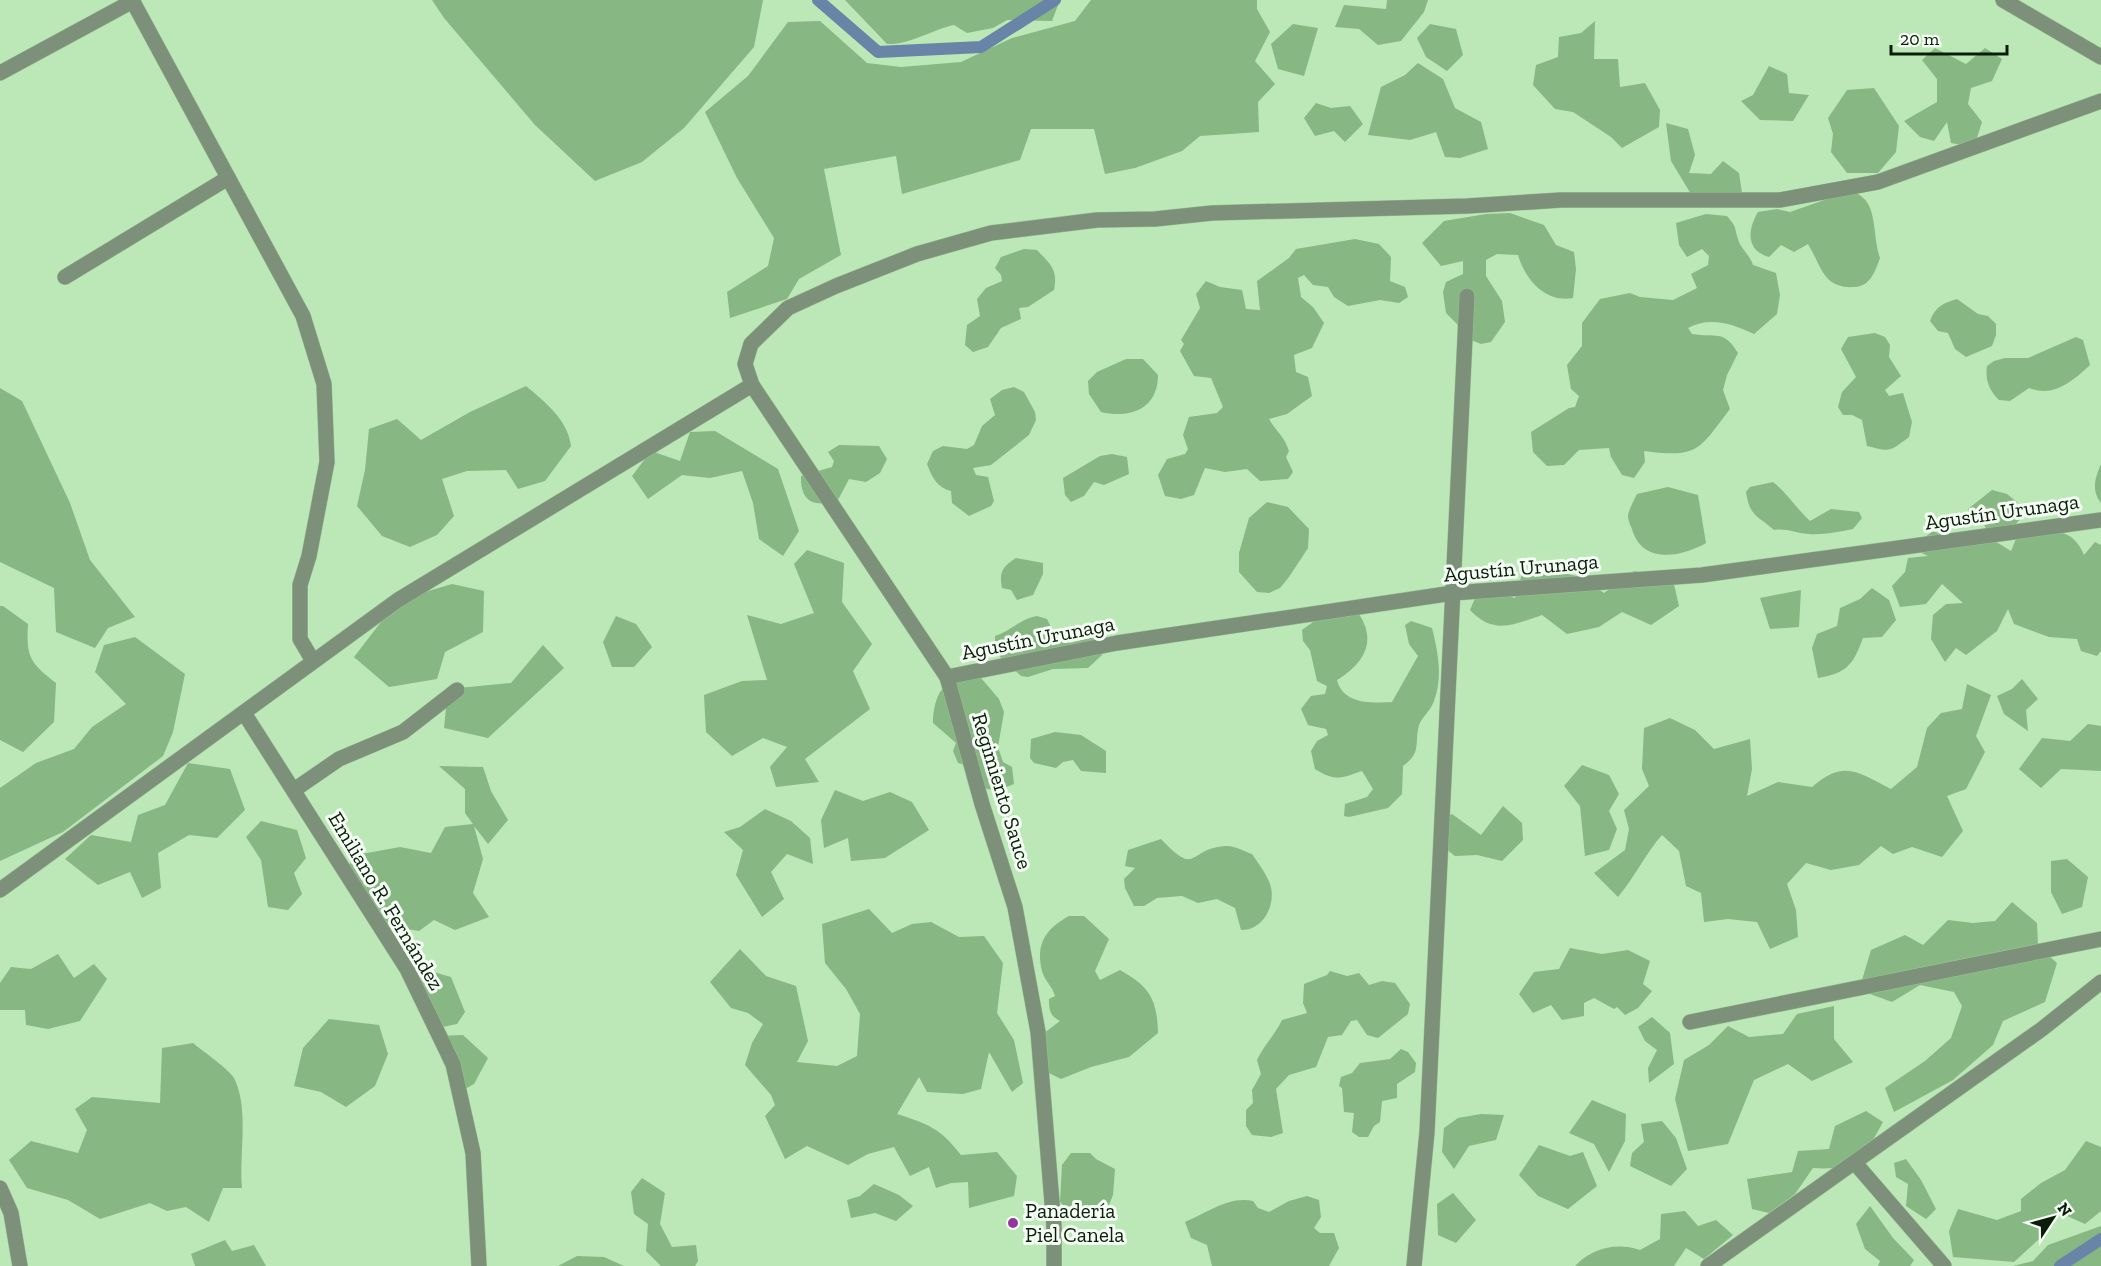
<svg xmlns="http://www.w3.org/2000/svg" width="2101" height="1266" viewBox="0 0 2101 1266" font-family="'Zilla Slab',serif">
<rect width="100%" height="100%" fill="#bbe8b6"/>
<!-- forest -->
<g fill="#87b783">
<polygon points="432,0 763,0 754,47 684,128 642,162 595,181 535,125 444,18"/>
<path d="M845,0H1060L1052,21L1007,20L993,28L967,33L954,25C931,30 910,45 887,44Z"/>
<polygon points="1091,0 1257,0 1257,9 1270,32 1255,61 1275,84 1258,102 1259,132 1200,136 1182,151 1135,168 1105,174 1094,129 1031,129 1020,160 902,194 896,156 824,169 841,255 799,279 787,299 730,318 727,292 768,266 774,238 737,178 705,112 748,76 788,22 820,21 867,63 901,67 961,62 1012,38 1075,21"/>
<polygon points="1387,0 1428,0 1424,12 1401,41 1378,45 1359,29 1335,27 1344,5 1386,9"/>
<polygon points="1595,21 1594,59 1618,59 1620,87 1645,83 1660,110 1659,127 1622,148 1611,137 1573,112 1555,109 1533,85 1536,65 1558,57 1559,37 1581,33"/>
<polygon points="1293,24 1318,28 1304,76 1278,69 1271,44"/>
<polygon points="1430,24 1456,29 1463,55 1447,71 1426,57 1417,38"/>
<polygon points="1935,48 1966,64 1985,48 2002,59 1992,81 1971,88 1968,104 1982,122 1974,147 1951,143 1947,122 1934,141 1920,137 1904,121 1937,102 1937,79 1922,60"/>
<polygon points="1418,63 1443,79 1455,108 1481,122 1488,149 1460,158 1445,157 1436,132 1410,140 1368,135 1381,87 1405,75"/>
<polygon points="1769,66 1787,74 1789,93 1809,95 1793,121 1760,120 1741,101 1753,95"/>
<polygon points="1874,88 1899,126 1896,152 1878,173 1847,173 1831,152 1833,134 1828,118 1847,90"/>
<polygon points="1316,103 1331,108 1350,106 1363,124 1345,142 1334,131 1315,136 1304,118"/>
<polygon points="1666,123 1688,129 1695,155 1689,173 1711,174 1723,161 1739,173 1742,193 1694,199 1671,161"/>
<path d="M1850,191C1880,198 1871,233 1880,258C1875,271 1871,286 1855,287C1823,289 1822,267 1808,244L1794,252L1781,245L1769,257C1745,250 1748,229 1758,212L1777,209L1790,212Z"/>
<path d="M1510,213L1544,225L1556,245L1574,252L1576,269L1573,298C1545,303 1525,279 1518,255L1497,254L1486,260V276L1502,301L1505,322L1491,342L1481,344L1461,336L1457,324L1446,313L1443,292L1446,282L1463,274V261L1441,266L1422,243L1444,221L1486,214Z"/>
<path d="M1706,214L1727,216C1737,228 1734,226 1738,239C1740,248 1750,255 1753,265L1776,273L1780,295L1777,314L1754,334C1733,324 1710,316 1688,328L1692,334C1715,338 1724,329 1738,353L1727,375L1723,390L1730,409C1698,451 1698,458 1644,451L1645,462L1634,478L1622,475L1611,457L1609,448L1579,450L1564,465L1547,466L1533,452L1531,432L1569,408L1575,407L1579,396L1571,389L1567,365L1582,346V323L1600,299L1630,293L1640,297L1673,300L1697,288L1691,274L1708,265L1709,256L1702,249L1687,257L1679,245L1676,223Z"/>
<path d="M1355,239L1379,244L1391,257L1390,281L1405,287L1408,297L1399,303L1380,300L1348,306L1334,297L1328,287L1313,285L1304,275L1298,278L1301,297L1313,307L1324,323L1312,348L1294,355L1296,372L1308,377L1312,396L1287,414L1269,419C1276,431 1285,437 1289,451L1286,457L1293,472L1288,479L1260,481L1247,469L1225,472L1205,468L1194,495L1181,499L1165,496L1158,475L1167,459L1185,454L1188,449L1183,435L1189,417L1217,413L1223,407L1211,378L1194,376L1180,351L1184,344L1181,340L1200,308L1196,294L1206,281L1220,287L1242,290L1246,309L1260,310L1257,281L1289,258L1296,249Z"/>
<path d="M1024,249L1037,250C1051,265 1058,269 1054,290L1028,307L1019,308L1021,319L1001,328L988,347L973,352L965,345L967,325L980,316L977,299L986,288L1002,281L1001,275L995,268L1001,257Z"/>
<path d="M1957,299L1978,314L1988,316L1996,324V335L1992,346L1966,357L1955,349L1948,333L1938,331L1930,321C1935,307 1943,303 1957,299Z"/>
<path d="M1875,333L1885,337L1890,345L1889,357L1901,376L1885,390L1889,396L1903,393L1912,422L1909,437C1889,452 1891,452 1867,446L1862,420L1852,415H1843L1838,407L1842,392L1856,377L1841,349L1848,337Z"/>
<path d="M2076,337L2083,340L2090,365C2073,381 2053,398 2029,388L2010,401L1999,400C1989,390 1985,380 1987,366L1994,361L2005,358H2028Z"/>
<path d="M1126,359H1143L1158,375C1158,409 1130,419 1101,412L1089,394L1088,381L1097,372Z"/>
<path d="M526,386C545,402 568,420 571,446L545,481L518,489L506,470L467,471L442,479L454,516L437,535L410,547L382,536L357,506L365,470L369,429L397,419L421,440L470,412Z"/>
<path d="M1014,387L1024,392L1035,412L1036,420L1029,435L991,465L973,468L976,475L988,477L994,501L991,506L969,516L952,503L951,491C937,488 932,477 927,464L933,451L943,446L967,449L974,445L982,426L995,415L990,399L1002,390Z"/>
<polygon points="0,388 22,401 70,503 90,560 135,617 108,628 95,648 56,632 54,588 0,562"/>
<polygon points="715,431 778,469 799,531 783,556 759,539 753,503 742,471 710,478 682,475 648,499 632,476 651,451 680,461 690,432"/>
<path d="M839,445L879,446L887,459L880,473L866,482L849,479L838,500C816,508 800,503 801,476L832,467L834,461L828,452Z"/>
<polygon points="1112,454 1127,457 1129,474 1104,485 1094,482 1084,496 1071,502 1065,495 1063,478 1100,456"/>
<path d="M2101,464V503C2091,490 2095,478 2101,464Z"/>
<path d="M1773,482C1788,494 1796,508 1810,521L1831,509L1859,512L1862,518L1853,529C1838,532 1824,535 1808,534C1796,533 1787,528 1774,530C1757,515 1750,517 1746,492L1750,487Z"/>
<path d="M1668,487L1698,495L1706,543C1682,557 1642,565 1632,529C1630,525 1628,520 1628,516C1629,509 1634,500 1637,494Z"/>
<polygon points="1992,490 2007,494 2017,502 2020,519 2004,538 1986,528 1982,521 1971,525 1968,520 1968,509"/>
<polygon points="1267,502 1288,507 1309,529 1308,548 1289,577 1280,588 1269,593 1257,592 1239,572 1239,553 1249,518"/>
<path d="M2020,529C2048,531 2072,525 2084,555L2095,542L2101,545V651L2097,656L2081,651L2077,639L2049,637L2014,624L2008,609L1997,631L1966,655L1956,648L1945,662L1931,639L1933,615L1946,604L1963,603L1942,584L1926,604L1900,607L1892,586L1905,572L1908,558L1928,556L1911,548L1933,531L1970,546L1990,538L2011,551Z"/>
<polygon points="807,550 844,563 842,602 872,644 853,671 870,709 805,759 819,782 776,787 770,767 787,747 763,738 732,756 706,732 704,695 742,681 767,680 747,615 781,624 814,613 794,564"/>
<path d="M1016,558L1043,563V574L1033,595L1017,600L1011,590L1002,588C999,572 1002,567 1016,558Z"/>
<path d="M1546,569L1581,577L1604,593L1634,571L1673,580L1679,606L1651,625L1622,612L1599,627L1567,634L1542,615C1513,625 1493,635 1470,610L1479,589L1515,598L1522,574Z"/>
<polygon points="452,584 484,591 483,632 445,652 437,679 389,687 354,657 398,600"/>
<path d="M1872,588L1889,600L1896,620L1882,637L1863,638C1853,665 1847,673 1818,678L1812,648L1817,634L1837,626L1840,608L1860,599Z"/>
<polygon points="1801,590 1799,627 1770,629 1760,598"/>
<path d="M0,606H3L28,624C26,657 30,663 56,683L54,722L23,752L0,740Z"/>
<path d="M1353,606C1378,636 1369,660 1337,680C1343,705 1373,703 1392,702L1418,656L1409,644L1405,625L1411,621L1432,628C1438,652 1443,677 1434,701C1431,710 1422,717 1419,725C1414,745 1422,752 1403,766L1402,794L1388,808L1349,817L1344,816L1345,804L1367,797L1373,789L1362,771C1341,778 1336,782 1315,769L1311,751L1317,741L1328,735L1326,729L1308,725L1301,709L1311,696L1325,694L1327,686L1317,681L1310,650L1303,641L1302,630L1331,609Z"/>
<polygon points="616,616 636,624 652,647 634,667 612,667 603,642"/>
<path d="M1037,616L1047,619L1054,633L1070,643L1094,637L1099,641L1102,655L1088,668L1053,669L1028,677L1021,676L995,652V636C1011,631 1020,619 1037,616Z"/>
<polygon points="135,637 185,674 173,732 163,756 63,832 0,861 0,788 36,763 74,749 92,727 126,704 95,672 104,645"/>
<polygon points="543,645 564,668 488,738 444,728 448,689 511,683"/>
<path d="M981,678L999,699L1004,712L998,747L1003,762L1012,767L1014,784L996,791L984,788L973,767L958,763L953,751L956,743L933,723C933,711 936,691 948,684C956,679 972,680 981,678Z"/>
<polygon points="2022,679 2038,699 2026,710 2028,731 2004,714 1997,696 2012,689"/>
<path d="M1967,684L1991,695L1976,736L1985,752L1966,789L1947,796L1963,831L1942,857L1912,847L1893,854L1881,846L1859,865L1831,870L1806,863L1787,884L1796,910L1798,937L1770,949L1757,922L1728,919L1704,922L1701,893L1686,886L1679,851L1662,835C1645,854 1635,877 1618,897L1594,873L1625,850L1629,829L1624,810L1649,786L1642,769L1644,728L1670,718L1695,730L1714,749L1750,739L1752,769L1747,796L1778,782L1812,787C1844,759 1858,772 1891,789L1917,767L1927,728L1941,713L1962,709Z"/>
<polygon points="2088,724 2101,726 2101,771 2061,769 2041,788 2019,769 2042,738 2070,741"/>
<polygon points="1055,732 1081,735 1106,751 1106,773 1081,771 1073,760 1063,762 1056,768 1034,763 1030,758 1031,739"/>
<polygon points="188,763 230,769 245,810 217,838 189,835 158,853 161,888 142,898 130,872 98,885 65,859 91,835 131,842 138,815 165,805"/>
<polygon points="1582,765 1609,775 1619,794 1609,811 1617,829 1609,850 1585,856 1580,806 1564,786"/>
<polygon points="439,766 483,767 491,791 508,820 488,844 474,826 483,859 473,893 489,917 455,930 434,920 419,931 382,925 347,868 356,855 400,847 431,853 445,827 473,824 465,813 465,789"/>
<polygon points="835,790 863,801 890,792 912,802 929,830 885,858 851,861 848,838 824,848 821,820"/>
<polygon points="1503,806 1522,823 1523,840 1502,861 1477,855 1455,856 1437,842 1436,822 1452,814 1481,835"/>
<polygon points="765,809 791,821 810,838 813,864 787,854 771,872 784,899 762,917 736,875 743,850 724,832 740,827"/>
<polygon points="261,821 297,830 306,858 294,873 302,894 288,910 268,907 261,860 246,837"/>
<path d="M1161,839C1198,878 1187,849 1225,846C1233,845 1244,851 1252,854C1258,863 1266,873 1270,884C1277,904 1263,931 1241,930L1235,908L1217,899L1198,903L1182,896L1157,898L1144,906H1134L1125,888L1124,879L1135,868L1125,866L1128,850Z"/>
<polygon points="2067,859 2088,877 2082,907 2062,914 2051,892 2051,861"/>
<polygon points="2012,902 2037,923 2038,946 2057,963 2045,1002 2003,1021 1993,1045 1953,1080 1894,1112 1885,1088 1925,1061 1951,1038 1962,1006 1954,992 1920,985 1892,1002 1859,990 1871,950 1905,935 1923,945 1948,920 1973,923 1995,921"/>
<path d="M869,909L892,933L912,924L931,922L959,937L984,936L1003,963L997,1013L1014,1040L1023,1083L1012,1092L989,1052L981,1089L963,1094L927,1092L919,1077L897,1114C928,1124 940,1128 961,1155L997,1152L1017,1176L1014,1196L969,1208L968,1182L951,1183L936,1188L929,1167L910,1176L894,1147L868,1154L848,1165L807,1146L785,1159L765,1116L775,1105L771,1095L745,1065L752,1043L763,1024L748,1013L731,1008L710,982L740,949L766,976L796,986L808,1041L797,1062L837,1066L857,1056L860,1014L846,989L825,963L822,924Z"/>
<path d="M1069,916H1084L1109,939L1095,971L1100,980L1120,970C1150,987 1157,999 1158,1033L1129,1057L1091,1067L1061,1079L1051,1074L1037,1071L1031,1043L1060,1021C1050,1016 1049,1010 1049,999L1055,996C1053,987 1044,980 1042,971C1035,943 1047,928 1069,916Z"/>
<polygon points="1570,948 1602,954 1628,950 1650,961 1643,984 1652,991 1638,1008 1625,1015 1617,1007 1614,1009 1594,998 1584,1003 1584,1016 1562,1020 1551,1005 1533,1013 1519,994 1534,972 1559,969"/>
<polygon points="58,954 74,978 94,964 107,979 80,1021 48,1029 26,1025 25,1010 0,1010 0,983 11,967 31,969"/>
<polygon points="427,970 451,977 465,1012 457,1024 438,1028 420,981"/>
<path d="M1330,971L1347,976L1359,973L1369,985L1382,981L1395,983L1410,1004L1408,1014L1378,1038L1367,1035L1357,1020L1351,1021L1342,1035L1328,1037L1316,1067L1289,1075L1276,1089L1283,1133L1271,1137L1252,1135L1246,1126V1110L1253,1103L1252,1090L1261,1074L1257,1060C1264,1045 1275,1035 1282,1020L1307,1013L1303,1003L1304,984L1327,975Z"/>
<polygon points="1834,1006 1834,1039 1853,1062 1812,1081 1788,1064 1754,1080 1728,1144 1688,1151 1675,1099 1684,1060 1709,1045 1728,1026 1749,1037 1783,1034 1797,1014"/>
<polygon points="1652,1017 1670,1033 1674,1064 1649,1083 1648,1068 1657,1050 1645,1041 1638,1027"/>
<polygon points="329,1019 379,1025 388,1054 375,1086 346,1107 321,1092 294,1086 303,1048"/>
<polygon points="463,1035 488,1058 474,1084 458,1093 442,1060 436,1036"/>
<path d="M193,1043C202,1051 231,1070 235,1080C249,1111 239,1154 242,1188H223L209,1222L186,1207L167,1211L150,1203L100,1219L68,1200L27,1188L9,1160L31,1141L78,1153L87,1130L75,1109L92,1097L160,1103L162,1048Z"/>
<polygon points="1401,1049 1408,1052 1416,1063 1415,1072 1397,1084 1397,1098 1382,1101 1380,1122 1374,1126 1368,1137 1359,1137 1352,1132 1354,1113 1344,1112 1342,1088 1339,1086 1341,1077 1352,1073 1360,1063 1390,1059"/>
<polygon points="1592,1100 1626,1114 1625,1141 1609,1172 1594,1144 1569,1133"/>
<path d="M1866,1111L1883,1122C1864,1157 1856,1171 1813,1168L1795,1194L1769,1213L1752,1209L1747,1179L1792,1172L1798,1151L1829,1149L1835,1126Z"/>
<polygon points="1481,1114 1504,1115 1496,1140 1469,1146 1454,1169 1442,1152 1444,1128 1458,1118"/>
<polygon points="1662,1121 1676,1138 1687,1169 1671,1186 1630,1166 1632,1153 1644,1142 1641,1124"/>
<polygon points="2086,1141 2101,1147 2101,1211 2085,1224 2058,1212 2048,1231 2014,1262 1953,1257 1949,1231 1958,1209 1997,1220 2021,1211 2021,1199 2041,1183 2065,1170"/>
<polygon points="1539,1145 1570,1156 1583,1152 1597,1186 1568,1209 1538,1196 1519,1175"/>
<polygon points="1071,1153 1090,1153 1096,1159 1115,1169 1113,1195 1105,1215 1086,1213 1074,1216 1060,1202 1062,1165"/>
<polygon points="1906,1159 1921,1180 1936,1209 1926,1219 1906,1206 1908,1184 1896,1177 1894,1163"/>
<polygon points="642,1178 665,1193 660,1224 672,1247 696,1245 698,1261 695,1266 661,1266 646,1251 648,1224 634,1214 631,1192"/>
<polygon points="874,1184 899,1195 913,1206 896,1221 875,1213 851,1218 847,1200 860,1196"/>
<polygon points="1453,1193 1476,1220 1456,1243 1438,1235 1437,1204"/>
<path d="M1307,1196L1319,1200L1321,1217L1314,1228L1320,1233H1334L1339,1248L1329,1266H1212L1207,1245L1191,1238L1185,1222C1207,1213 1229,1196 1253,1201L1258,1208L1269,1212L1289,1201Z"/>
<polygon points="1870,1206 1893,1238 1914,1260 1910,1266 1878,1266 1880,1261 1865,1249 1856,1224"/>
<path d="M1685,1211L1698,1226L1716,1220L1733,1235L1704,1259L1686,1248L1674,1266H1575C1592,1248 1617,1242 1640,1250L1660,1239L1661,1214Z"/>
<polygon points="2101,1226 2101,1266 2013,1266 2033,1261 2048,1245"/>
<polygon points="225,1240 232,1251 254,1245 266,1266 195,1266 191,1254"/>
<polygon points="577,1256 604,1257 624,1266 558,1266"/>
</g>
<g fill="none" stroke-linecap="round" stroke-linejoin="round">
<!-- stream -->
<g stroke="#6884a6" stroke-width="12">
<polyline points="818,0 878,52 981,47 1055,0"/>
<polyline points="2060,1266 2101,1239"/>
</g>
<!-- lane casing -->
<g stroke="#9cc397" stroke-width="16">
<g id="lane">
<polyline points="132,0 303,316 324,384 327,462 309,556 300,585 300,639 313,661"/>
<polyline points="0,73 133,1"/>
<polyline points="65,277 228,178"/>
<polyline points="294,790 339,759 403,732 457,690"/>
</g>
</g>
<!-- street casing -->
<g stroke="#9cc397" stroke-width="16">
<g id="street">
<polyline points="2003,0 2101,57"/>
<polyline points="947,677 1117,643 1453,593 1702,575 2101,520"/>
<polyline points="244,713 407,969 453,1064 473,1153 479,1266"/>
<polyline points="0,890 398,600 752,385"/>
<polyline points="1690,1022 2101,939"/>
<polyline points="1855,1163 1944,1266"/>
<polyline points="0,1188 11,1213 20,1266"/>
<polyline points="1054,1266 1054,1227 1038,1032 1015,907 982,804 947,677 752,385 745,364 751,344 788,308 836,286 917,254 991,233 1097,220 1155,219 1212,213 1467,206 1561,200 1780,200 1878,182 2101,101"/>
<polyline points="1414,1266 1427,1132 1467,296"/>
<polyline points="1708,1266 2042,1029 2101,982"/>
</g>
</g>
<!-- lane -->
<use href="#lane" stroke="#7c907a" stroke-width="15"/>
<!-- street -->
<use href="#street" stroke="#7c907a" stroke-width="15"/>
</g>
<!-- markers -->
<circle fill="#9336a0" stroke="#f5fef4" stroke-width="2" cx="1013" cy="1223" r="6"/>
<g text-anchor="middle" stroke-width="6" stroke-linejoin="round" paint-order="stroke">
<!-- street labels -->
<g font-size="21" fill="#0c1c0a" stroke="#f5fef4">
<text transform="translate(2002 512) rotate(-8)" y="7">Agustín Urunaga</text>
<text transform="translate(1521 568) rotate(-5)" y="7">Agustín Urunaga</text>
<text transform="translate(1038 638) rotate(-11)" y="7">Agustín Urunaga</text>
<text transform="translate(1002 791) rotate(73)" y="7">Regimiento Sauce</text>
<text transform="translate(386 901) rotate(59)" y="7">Emiliano R. Fernández</text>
</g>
<!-- poi labels -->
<g font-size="21" fill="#0c1c0a" stroke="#f5fef4" text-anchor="start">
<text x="1025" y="1218">Panadería<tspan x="1025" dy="24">Piel Canela</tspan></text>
</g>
</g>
<!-- north arrow -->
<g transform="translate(2053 1218) rotate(54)" stroke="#f5fef4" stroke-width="4.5" paint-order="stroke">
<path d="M0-4.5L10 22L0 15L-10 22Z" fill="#0c1c0a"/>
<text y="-9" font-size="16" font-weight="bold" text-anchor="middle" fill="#0c1c0a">N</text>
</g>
<!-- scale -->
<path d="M1891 45v9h116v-9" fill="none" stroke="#0c1c0a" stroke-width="3"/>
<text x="1900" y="45" font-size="18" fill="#0c1c0a" stroke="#f5fef4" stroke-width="4.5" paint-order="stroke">20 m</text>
</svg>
